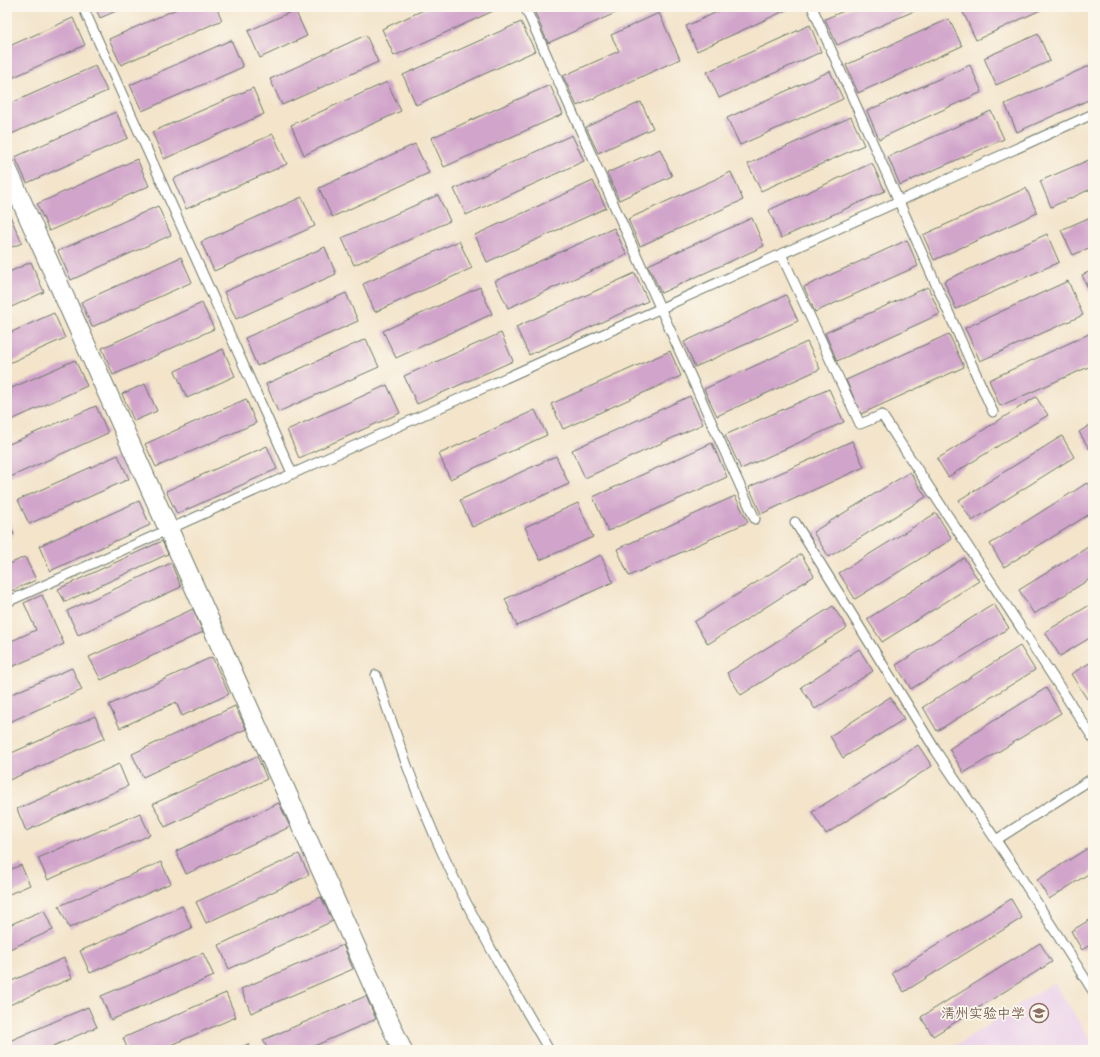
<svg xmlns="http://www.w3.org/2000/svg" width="1100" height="1057" viewBox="0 0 1100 1057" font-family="Kalam,'LXGW WenKai TC',sans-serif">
<rect width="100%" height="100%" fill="#fbf7ec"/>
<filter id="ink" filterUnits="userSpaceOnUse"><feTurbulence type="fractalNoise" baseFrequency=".025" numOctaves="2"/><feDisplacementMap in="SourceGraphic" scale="8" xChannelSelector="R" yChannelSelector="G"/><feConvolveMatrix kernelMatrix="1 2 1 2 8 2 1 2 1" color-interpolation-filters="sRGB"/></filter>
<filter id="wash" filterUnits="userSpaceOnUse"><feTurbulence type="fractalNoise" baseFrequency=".012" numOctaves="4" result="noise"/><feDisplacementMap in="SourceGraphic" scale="16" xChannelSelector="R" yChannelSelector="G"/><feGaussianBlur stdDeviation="0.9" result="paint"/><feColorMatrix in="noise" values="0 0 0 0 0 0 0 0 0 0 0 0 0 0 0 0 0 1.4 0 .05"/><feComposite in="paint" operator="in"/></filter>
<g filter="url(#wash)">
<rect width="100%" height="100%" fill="#f3e4ca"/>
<!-- built -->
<polygon fill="#ebd1eb" points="1054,982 1093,1044 1093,1050 949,1050"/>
<g id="blocks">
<!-- building -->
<g fill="#d1a5cb">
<polygon points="95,7 125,7 100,18"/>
<polygon points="181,7 216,7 222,20 121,65 109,39"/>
<polygon points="430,7 502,7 394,56 382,29"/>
<polygon points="549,7 629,7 548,43 535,13"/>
<polygon points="728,7 793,7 697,51 686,26"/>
<polygon points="853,7 923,7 837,45 825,19"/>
<polygon points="974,7 1047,7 976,40 963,12"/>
<polygon points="295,10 307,36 260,58 248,31"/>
<polygon points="659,13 680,59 577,106 563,76 619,51 611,35"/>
<polygon points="73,18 85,45 7,80 7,47"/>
<polygon points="949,19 962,46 858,93 846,65"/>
<polygon points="521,22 535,51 416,105 403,75"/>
<polygon points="810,25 821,52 719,98 707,72"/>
<polygon points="1038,34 1050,61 996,85 984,58"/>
<polygon points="366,35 378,62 282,105 270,79"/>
<polygon points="231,40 243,67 142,111 130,85"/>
<polygon points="1093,64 1093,98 1017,132 1005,104"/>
<polygon points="970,65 982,92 879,139 867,111"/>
<polygon points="95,66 107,91 7,136 7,105"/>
<polygon points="830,71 843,99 740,145 727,118"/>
<polygon points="387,82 401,111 304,155 291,125"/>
<polygon points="550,85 563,114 444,167 431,138"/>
<polygon points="253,88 264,114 164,159 152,132"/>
<polygon points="641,102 653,128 598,153 586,127"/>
<polygon points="991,111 1004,139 900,185 888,157"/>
<polygon points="116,112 128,138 27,183 15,157"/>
<polygon points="851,117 864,145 761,191 748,164"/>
<polygon points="273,134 287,164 186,209 173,179"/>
<polygon points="572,135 584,161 466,215 454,189"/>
<polygon points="415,144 429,173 332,217 319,188"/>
<polygon points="660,149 672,176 619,200 607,173"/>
<polygon points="137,159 149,186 49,231 37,204"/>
<polygon points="1091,159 1093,163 1093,188 1051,207 1040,181"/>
<polygon points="872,163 885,191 781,238 769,210"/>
<polygon points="731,172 743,200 640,246 628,219"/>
<polygon points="593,181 606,208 487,262 475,235"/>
<polygon points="1026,188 1037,213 934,260 923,235"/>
<polygon points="438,195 450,221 354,265 342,238"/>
<polygon points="302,197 315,226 214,271 201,242"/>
<polygon points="158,206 171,235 71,280 58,251"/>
<polygon points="10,216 22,243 7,249 7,217"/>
<polygon points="1093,216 1093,246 1073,255 1061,230"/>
<polygon points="752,218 764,246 661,293 648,265"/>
<polygon points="614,228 627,255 508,308 495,281"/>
<polygon points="1047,234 1059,262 956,309 944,281"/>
<polygon points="907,240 918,266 815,312 804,287"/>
<polygon points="459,241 472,268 375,312 363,284"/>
<polygon points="325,247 336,274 236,319 224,292"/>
<polygon points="181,257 192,282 92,327 81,302"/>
<polygon points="31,262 44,292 7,309 7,273"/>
<polygon points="1093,270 1093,299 1082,275"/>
<polygon points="635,273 648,301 529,355 516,327"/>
<polygon points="1068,281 1083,315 980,361 965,328"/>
<polygon points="480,287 492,314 396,358 383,331"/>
<polygon points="928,287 940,314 837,361 825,333"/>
<polygon points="346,293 358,321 257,366 245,338"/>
<polygon points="786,295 798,321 695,367 684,342"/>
<polygon points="202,303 214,329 113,375 102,348"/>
<polygon points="54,313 65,338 7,364 7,334"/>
<polygon points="501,333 513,361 417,404 404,376"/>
<polygon points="1091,333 1093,365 1000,406 989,380"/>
<polygon points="949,334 964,367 861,414 846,380"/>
<polygon points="366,339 379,367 278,412 266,384"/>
<polygon points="807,342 820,369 717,416 704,389"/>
<polygon points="223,349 235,376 187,398 175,371"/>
<polygon points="670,351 681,376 563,429 551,404"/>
<polygon points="75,360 87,386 7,422 7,390"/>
<polygon points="145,384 157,411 134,421 122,394"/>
<polygon points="387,385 400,413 299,458 287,430"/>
<polygon points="829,389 844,422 741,469 725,435"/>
<polygon points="690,396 703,424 585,478 572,450"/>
<polygon points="1036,397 1048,415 948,477 937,459"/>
<polygon points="246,399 256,423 156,467 145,444"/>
<polygon points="96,406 108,433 8,478 7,445"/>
<polygon points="535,410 547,435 450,479 439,454"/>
<polygon points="1093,423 1093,449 1090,450 1079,432"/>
<polygon points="1062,436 1074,457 972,521 959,500"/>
<polygon points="852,441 864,467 761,514 749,487"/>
<polygon points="712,443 727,477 608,531 593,497"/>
<polygon points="267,446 277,469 177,514 166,491"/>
<polygon points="118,455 129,479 29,524 18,500"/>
<polygon points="556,456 569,484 472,527 460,500"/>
<polygon points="910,472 926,497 829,557 813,532"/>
<polygon points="1087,483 1093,494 1093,512 1004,567 990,544"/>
<polygon points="735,496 748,522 629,576 617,549"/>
<polygon points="139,501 150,525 50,571 39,546"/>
<polygon points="578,503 593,537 540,560 525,527"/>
<polygon points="936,513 952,539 855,599 839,573"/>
<polygon points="7,517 14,534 7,537"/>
<polygon points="162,541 168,554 65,602 58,589"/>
<polygon points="1093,544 1093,577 1034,614 1019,590"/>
<polygon points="801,554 814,576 708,644 694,622"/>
<polygon points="601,555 613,582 517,626 505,599"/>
<polygon points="25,557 36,580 7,593 7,565"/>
<polygon points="964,558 979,581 882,642 867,619"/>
<polygon points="171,563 181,587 78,635 67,611"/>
<polygon points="42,595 64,644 7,669 7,643 36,630 24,603"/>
<polygon points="1093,603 1093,636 1060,656 1045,632"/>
<polygon points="994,604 1009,628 911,689 896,665"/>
<polygon points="833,606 847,628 741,695 727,673"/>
<polygon points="193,609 203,632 101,680 89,657"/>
<polygon points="1020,646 1035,670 937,731 923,707"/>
<polygon points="859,649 873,671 815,709 801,687"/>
<polygon points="212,657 229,694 182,716 176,702 120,728 109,705"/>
<polygon points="1093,661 1093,695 1087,699 1071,674"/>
<polygon points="72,668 82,690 7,723 7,696"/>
<polygon points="1046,688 1061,713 964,773 949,749"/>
<polygon points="890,697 904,719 843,758 830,736"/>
<polygon points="235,706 246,729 143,777 132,754"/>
<polygon points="95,716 105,738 7,781 7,755"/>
<polygon points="918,745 932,766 826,834 812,812"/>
<polygon points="257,756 267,779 165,827 153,804"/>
<polygon points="119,764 128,786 26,831 17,809"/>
<polygon points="279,803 290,827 186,874 176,851"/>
<polygon points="140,813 150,835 48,880 38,858"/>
<polygon points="1093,845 1093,871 1049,899 1037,880"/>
<polygon points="299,854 309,875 206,923 196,902"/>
<polygon points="161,862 171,883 69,928 59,906"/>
<polygon points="21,865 30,885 7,895 7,871"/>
<polygon points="321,897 333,921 229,969 219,945"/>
<polygon points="1011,899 1022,918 904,992 892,973"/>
<polygon points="182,906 192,928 90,973 80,951"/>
<polygon points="44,910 53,930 7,950 7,926"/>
<polygon points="1093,918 1093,943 1082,950 1071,931"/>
<polygon points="1040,943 1052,962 933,1036 921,1017"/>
<polygon points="343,945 353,969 251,1013 241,989"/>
<polygon points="203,953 214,976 111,1020 101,996"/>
<polygon points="64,958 72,978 7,1006 7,983"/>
<polygon points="226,993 236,1017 159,1050 128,1050 123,1038"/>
<polygon points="366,996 376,1019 305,1050 268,1050 263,1040"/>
<polygon points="88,1007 97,1027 44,1050 7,1050 7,1042"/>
<polygon points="248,1044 251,1050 235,1050"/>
</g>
</g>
</g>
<g filter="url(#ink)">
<use href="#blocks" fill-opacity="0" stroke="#697768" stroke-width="1"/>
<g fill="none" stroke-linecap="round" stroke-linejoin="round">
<!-- service casing -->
<g stroke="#697768" stroke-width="11">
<g id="service">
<polyline points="83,7 292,473"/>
<polyline points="525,7 755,519"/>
<polyline points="812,7 993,412"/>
<polyline points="781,254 860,424 882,415 1093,738"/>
<polyline points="795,522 936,751 1020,876 1093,991"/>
<polyline points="7,602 1093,114"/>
<path d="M376,675C397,738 418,801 446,861C476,926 513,988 549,1050"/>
<polyline points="996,840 1093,778"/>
</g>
</g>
<!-- minor casing -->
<g stroke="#697768" stroke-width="21">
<polyline id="minor" points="7,169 402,1050"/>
</g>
<!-- service -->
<use href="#service" stroke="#fff" stroke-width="9"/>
<!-- minor -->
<use href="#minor" stroke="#fff" stroke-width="19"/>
</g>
</g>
<!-- icons -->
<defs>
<g id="school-ring" transform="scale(1)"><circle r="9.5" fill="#fbf7ec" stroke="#8d6e63" stroke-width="1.5"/><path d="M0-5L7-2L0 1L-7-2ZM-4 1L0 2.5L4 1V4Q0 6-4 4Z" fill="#8d6e63"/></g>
</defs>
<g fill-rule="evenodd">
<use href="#school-ring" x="1039" y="1013"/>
</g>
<g text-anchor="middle" stroke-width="3.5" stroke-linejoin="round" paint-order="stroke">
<!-- education labels -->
<g font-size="14" fill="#785e54" stroke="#fbf7ec" text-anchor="end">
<text x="1025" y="1018">清州实验中学</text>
</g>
</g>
<!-- margin -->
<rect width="1100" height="1057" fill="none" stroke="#fbf7ec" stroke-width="24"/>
</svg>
